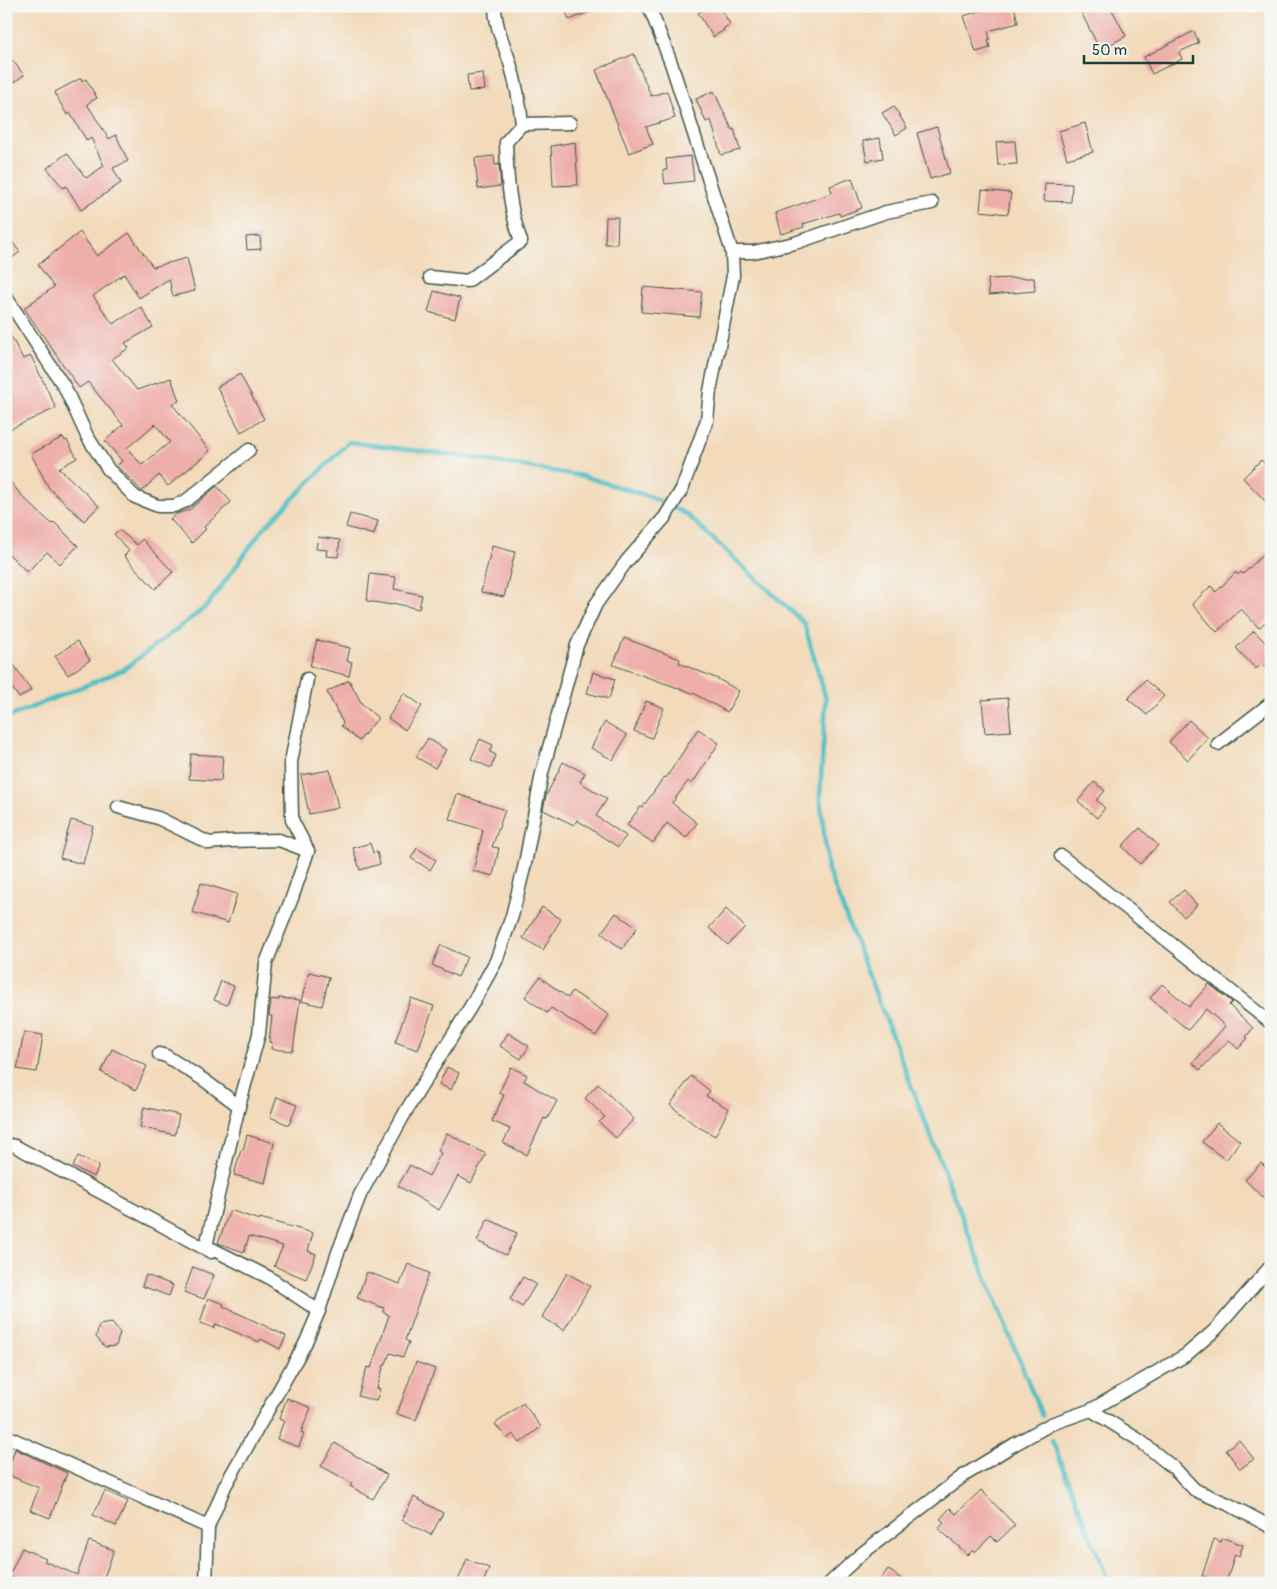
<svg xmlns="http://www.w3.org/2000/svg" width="1277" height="1589" viewBox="0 0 1277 1589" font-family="Pangolin,sans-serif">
<rect width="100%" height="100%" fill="#f6f6f2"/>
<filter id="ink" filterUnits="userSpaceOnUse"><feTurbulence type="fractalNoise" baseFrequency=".02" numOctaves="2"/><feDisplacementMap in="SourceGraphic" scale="10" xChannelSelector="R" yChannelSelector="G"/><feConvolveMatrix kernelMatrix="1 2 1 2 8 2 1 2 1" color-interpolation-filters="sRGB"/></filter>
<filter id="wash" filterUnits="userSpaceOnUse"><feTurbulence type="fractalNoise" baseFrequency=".0096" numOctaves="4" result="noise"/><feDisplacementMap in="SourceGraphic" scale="20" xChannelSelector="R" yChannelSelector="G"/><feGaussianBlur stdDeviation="1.12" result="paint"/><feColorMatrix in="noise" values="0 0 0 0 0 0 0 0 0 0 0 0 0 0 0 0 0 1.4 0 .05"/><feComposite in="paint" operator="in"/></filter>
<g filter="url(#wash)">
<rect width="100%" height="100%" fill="#f2daba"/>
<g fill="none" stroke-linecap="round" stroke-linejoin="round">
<!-- stream -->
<g stroke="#50bfc5" stroke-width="4.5">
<polyline points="6,718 123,670 207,606 263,529 349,442 465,457 583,476 651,497 686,514 804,623 826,699 820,795 828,870 969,1235 1042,1416"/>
<polyline points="1052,1440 1109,1583"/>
</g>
</g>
<g id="blocks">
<!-- building -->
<g fill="#eeaea9" fill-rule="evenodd">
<polygon points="564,6 602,6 602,7 569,20"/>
<polygon points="709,6 719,6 730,24 723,29 724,30 713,37 698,13"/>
<polygon points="995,6 1014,6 1018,23 988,31 990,39 988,40 990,48 976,52 964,16"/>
<polygon points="1078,6 1110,6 1126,36 1100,50"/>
<polygon points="1194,31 1199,43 1179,52 1182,59 1152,74 1144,57"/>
<polygon points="6,52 24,75 6,88"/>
<polygon points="634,54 651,96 667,91 675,118 646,127 653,144 629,153 596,70"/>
<polygon points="483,73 485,90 469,91 467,75"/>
<polygon points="81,78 82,81 86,79 97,98 87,104 109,139 116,135 128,161 113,168 121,183 81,210 66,186 63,188 47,168 67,153 86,178 104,166 91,138 87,141 70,113 67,115 56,95 55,92"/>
<polygon points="714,91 732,130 734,129 740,150 721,155 711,120 706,122 696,99"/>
<polygon points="894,106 907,128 896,135 882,113"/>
<polygon points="1085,123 1093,152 1067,159 1059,131"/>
<polygon points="937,127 950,173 930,179 917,133"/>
<polygon points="880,138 883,158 867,161 863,141"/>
<polygon points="1015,141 1017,164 998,165 996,142"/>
<polygon points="575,142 578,185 553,186 551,146"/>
<polygon points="494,156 495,165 499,164 501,186 478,189 475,158"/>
<polygon points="691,156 694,181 665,184 663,170 667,170 666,159"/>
<polygon points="852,178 862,208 840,216 839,213 803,224 804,227 781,234 775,213 832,193 830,186"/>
<polygon points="1045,183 1072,184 1071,202 1044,201"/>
<polygon points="982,190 1011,193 1008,214 980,211"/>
<polygon points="606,217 618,217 617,244 605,244"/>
<path d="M80,232L97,256L129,233L153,267L187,258L195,291L173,296L169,279L139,298L124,274L93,296L113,324L141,307L153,327L125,343L129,348L112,359L137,390L171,378L179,401L172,404L210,451L168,486L159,475L142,491L117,466L122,461L105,441L123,425L88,382L79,388L24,308L54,287L38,265ZM155,424L170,442L142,465L127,448Z"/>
<polygon points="6,234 20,252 6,263"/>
<polygon points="260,236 261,249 247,250 246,237"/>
<polygon points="1014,278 1034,278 1035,291 989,295 988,279"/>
<polygon points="643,287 702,292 699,317 641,312"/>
<polygon points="434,291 460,298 455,319 428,312"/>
<polygon points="6,327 23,359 31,356 56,408 6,431"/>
<polygon points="240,374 264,419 241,432 217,387"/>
<polygon points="63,437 65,441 67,440 77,458 59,468 99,506 84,521 49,488 31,454"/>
<polygon points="1261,460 1271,470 1271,507 1243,478"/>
<polygon points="6,477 24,498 52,524 54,522 78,546 60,564 47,552 27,572 6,551 6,521 11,516 6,511"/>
<polygon points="217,486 231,502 204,527 206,529 192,543 170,519 176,514 189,510"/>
<polygon points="350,514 378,521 374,535 346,527"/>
<polygon points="119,530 137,545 142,539 173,572 155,589 124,556 129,551 114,534"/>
<polygon points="318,537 340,540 338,557 326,556 327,550 316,549"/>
<polygon points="492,546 515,552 504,597 481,592"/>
<polygon points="1271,547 1271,616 1259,628 1241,609 1217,632 1192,604 1211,586 1216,592 1236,572 1238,575 1241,572 1243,574"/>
<polygon points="370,574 396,577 394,589 422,595 419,609 393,603 392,605 367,601"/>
<polygon points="1254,631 1271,648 1271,659 1262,667 1260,665 1256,669 1236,648"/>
<polygon points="624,638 680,659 679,663 718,679 739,691 727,712 695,694 613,665"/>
<polygon points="317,640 350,648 347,661 352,662 349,676 310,666"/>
<polygon points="77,641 90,660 68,675 55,656"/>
<polygon points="14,665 31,690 19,698 6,679 6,670"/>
<polygon points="593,672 615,679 609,699 587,693"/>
<polygon points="349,680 362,704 378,718 359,741 341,726 343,723 327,692"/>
<polygon points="1145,680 1164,696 1147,715 1128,699"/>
<polygon points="404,693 422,706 405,730 388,718"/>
<polygon points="1008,698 1011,731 985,733 982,700"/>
<polygon points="646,701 664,708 652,738 634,731"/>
<polygon points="1189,720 1208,738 1188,760 1169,742"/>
<polygon points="605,722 627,735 613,760 591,748"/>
<polygon points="698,729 719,743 692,784 688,781 672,803 697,823 686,838 667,823 653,843 627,825 640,807 642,808 664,777 666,778"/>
<polygon points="428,738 446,750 435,768 416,757"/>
<polygon points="480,739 493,745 490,752 496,755 491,768 471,759"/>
<polygon points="191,754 223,756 221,781 189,779"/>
<polygon points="563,762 585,773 580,782 607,799 596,816 626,836 618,847 577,820 574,825 543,810 546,796"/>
<polygon points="330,770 338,808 309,814 301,775"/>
<polygon points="1094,782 1105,791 1096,800 1105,808 1097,818 1078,801"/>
<polygon points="457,794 505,810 492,847 499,848 493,876 473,871 483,830 449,819"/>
<polygon points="71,820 93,826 83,864 60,858"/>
<polygon points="1140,828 1158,845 1140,864 1122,846"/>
<polygon points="370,843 373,853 377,852 380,864 360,870 353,848"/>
<polygon points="417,848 436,860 430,870 411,858"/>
<polygon points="201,883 237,894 228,923 192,912"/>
<polygon points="1184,890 1197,905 1184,917 1170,902"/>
<polygon points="542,907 561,919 543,950 523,938"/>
<polygon points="726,909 745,927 728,945 709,928"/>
<polygon points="616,913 637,928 622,949 601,933"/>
<polygon points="441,945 467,957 458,977 432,965"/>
<polygon points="309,972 329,977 322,1006 301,1001"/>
<polygon points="540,977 568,998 572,991 609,1015 596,1036 551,1008 547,1013 525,997"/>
<polygon points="221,981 234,986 227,1005 214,1000"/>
<polygon points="1162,984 1189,1007 1209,984 1232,1002 1229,1005 1253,1028 1246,1037 1248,1038 1238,1049 1229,1040 1200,1070 1193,1063 1225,1026 1206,1009 1188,1030 1150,998"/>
<polygon points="279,998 300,1000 293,1051 271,1049 272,1042 269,1042 272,1016 269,1016 271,999 279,1000"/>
<polygon points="411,998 434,1006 418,1050 395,1042"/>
<polygon points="24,1032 43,1035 37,1072 17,1069"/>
<polygon points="508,1033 529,1046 521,1059 500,1046"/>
<polygon points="112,1049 147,1066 136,1090 101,1072"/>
<polygon points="447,1067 459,1073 451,1090 439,1084"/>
<polygon points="511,1067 527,1075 524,1081 557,1101 547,1119 544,1118 527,1155 503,1143 510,1129 492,1121 504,1095 499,1093"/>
<polygon points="691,1076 710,1091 706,1096 729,1109 715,1136 695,1125 670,1105"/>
<polygon points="598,1084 634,1119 616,1138 599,1122 605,1117 585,1098"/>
<polygon points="277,1097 297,1105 289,1125 270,1117"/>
<polygon points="144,1107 179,1115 175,1135 140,1127"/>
<polygon points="1217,1123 1240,1141 1226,1160 1202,1142"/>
<polygon points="447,1133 486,1154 471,1183 458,1176 439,1210 398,1186 410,1165 429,1176 441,1153 438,1151"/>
<polygon points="247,1135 274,1143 265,1183 234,1175 241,1150 243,1150"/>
<polygon points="78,1156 99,1166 94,1177 73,1167"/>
<polygon points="1261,1163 1271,1172 1271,1205 1245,1180"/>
<polygon points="230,1210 259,1220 260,1218 313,1233 308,1251 316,1254 306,1279 274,1266 283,1246 249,1236 244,1252 218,1243"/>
<polygon points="488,1219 517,1233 506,1255 477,1241"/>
<polygon points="408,1264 429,1273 405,1340 409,1342 403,1357 390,1353 385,1366 384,1365 377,1388 380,1389 376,1401 358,1396 367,1367 371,1368 389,1315 383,1312 384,1308 357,1298 367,1272 400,1284"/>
<polygon points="193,1267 214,1275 204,1299 184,1292"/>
<polygon points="567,1273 590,1286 564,1330 542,1317"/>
<polygon points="146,1275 173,1285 169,1296 142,1286"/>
<polygon points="523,1277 536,1284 522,1307 510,1299"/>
<polygon points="208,1298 224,1304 223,1306 286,1336 280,1349 261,1339 259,1342 216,1324 214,1328 200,1323"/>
<polygon points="112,1323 120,1333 116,1346 105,1347 96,1337 99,1325"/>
<polygon points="416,1362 435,1369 416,1420 397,1414"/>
<polygon points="287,1398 311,1408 301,1432 304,1433 299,1447 277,1439 284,1421 279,1419"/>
<polygon points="523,1403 541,1427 520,1443 513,1434 507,1439 495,1424"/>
<polygon points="1239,1440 1254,1459 1240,1469 1226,1450"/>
<polygon points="335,1443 387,1475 373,1499 350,1486 352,1483 321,1466"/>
<polygon points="15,1449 67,1473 50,1518 30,1510 39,1488 6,1474 6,1459 11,1461"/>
<polygon points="981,1490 1015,1525 997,1542 991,1536 975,1552 973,1550 968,1555 938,1528 944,1522 940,1519 950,1508 956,1514"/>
<polygon points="105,1491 128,1501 116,1526 93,1515"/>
<polygon points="414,1497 443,1513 431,1535 402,1520"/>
<polygon points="1223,1538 1243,1545 1239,1556 1235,1554 1226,1583 1202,1576 1214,1539 1221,1542"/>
<polygon points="89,1541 114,1550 102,1583 24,1583 9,1576 22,1548 46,1559 44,1561 77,1575"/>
<polygon points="467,1559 489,1568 483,1583 457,1583"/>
<polygon points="888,1569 906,1583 878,1583"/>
</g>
</g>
</g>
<g filter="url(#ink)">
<use href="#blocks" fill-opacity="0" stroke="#3f5548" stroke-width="1"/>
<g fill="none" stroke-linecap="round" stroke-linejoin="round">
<!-- minor casing -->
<g stroke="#3f5548" stroke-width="15">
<g id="minor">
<path d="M495,6C495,26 504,44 510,63C516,83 520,104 522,124L570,123"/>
<polyline points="732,252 753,252 795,243 886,212 932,203"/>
<path d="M430,277L468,281L521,241C509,208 507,177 506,142L522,124"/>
<polyline points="6,297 65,388 87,436 108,469 135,497 158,506 174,506 186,501 249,450"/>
<polyline points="307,679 291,762 292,820 308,851 292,898 266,963 259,1034 239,1106 206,1246 268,1277 319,1311"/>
<polyline points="1218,744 1271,703"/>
<polyline points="118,807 158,818 209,843 231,841 279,840 308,851"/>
<polyline points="1061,856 1271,1023"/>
<polyline points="159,1054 166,1056 204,1080 239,1106"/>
<polyline points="6,1144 15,1146 211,1252"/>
<polyline points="1091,1410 1139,1440 1175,1469 1195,1490 1230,1505 1271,1527"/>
<polyline points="6,1436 208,1527"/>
<polyline points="206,1583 208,1527 225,1486 305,1344 319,1311 337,1255 360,1195 406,1111 471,1006 496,961 512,916 525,864 542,773 577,645 596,604 626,562 665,517 682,489 707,420 710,391 733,276 732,252 671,63 649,6"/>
<polyline points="830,1583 860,1555 963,1476 1015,1444 1051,1424 1091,1410 1186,1355 1215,1330 1271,1266"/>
</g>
</g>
<!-- minor -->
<use href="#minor" stroke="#fff" stroke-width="12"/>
</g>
</g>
<!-- margin -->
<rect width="1277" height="1589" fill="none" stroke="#f6f6f2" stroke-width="25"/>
<!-- scale -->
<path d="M1084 55v8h109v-8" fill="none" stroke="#1f3d34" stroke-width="2.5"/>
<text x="1092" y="55" font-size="15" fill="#1f3d34" stroke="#f6f6f2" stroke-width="4" paint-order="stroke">50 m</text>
</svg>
